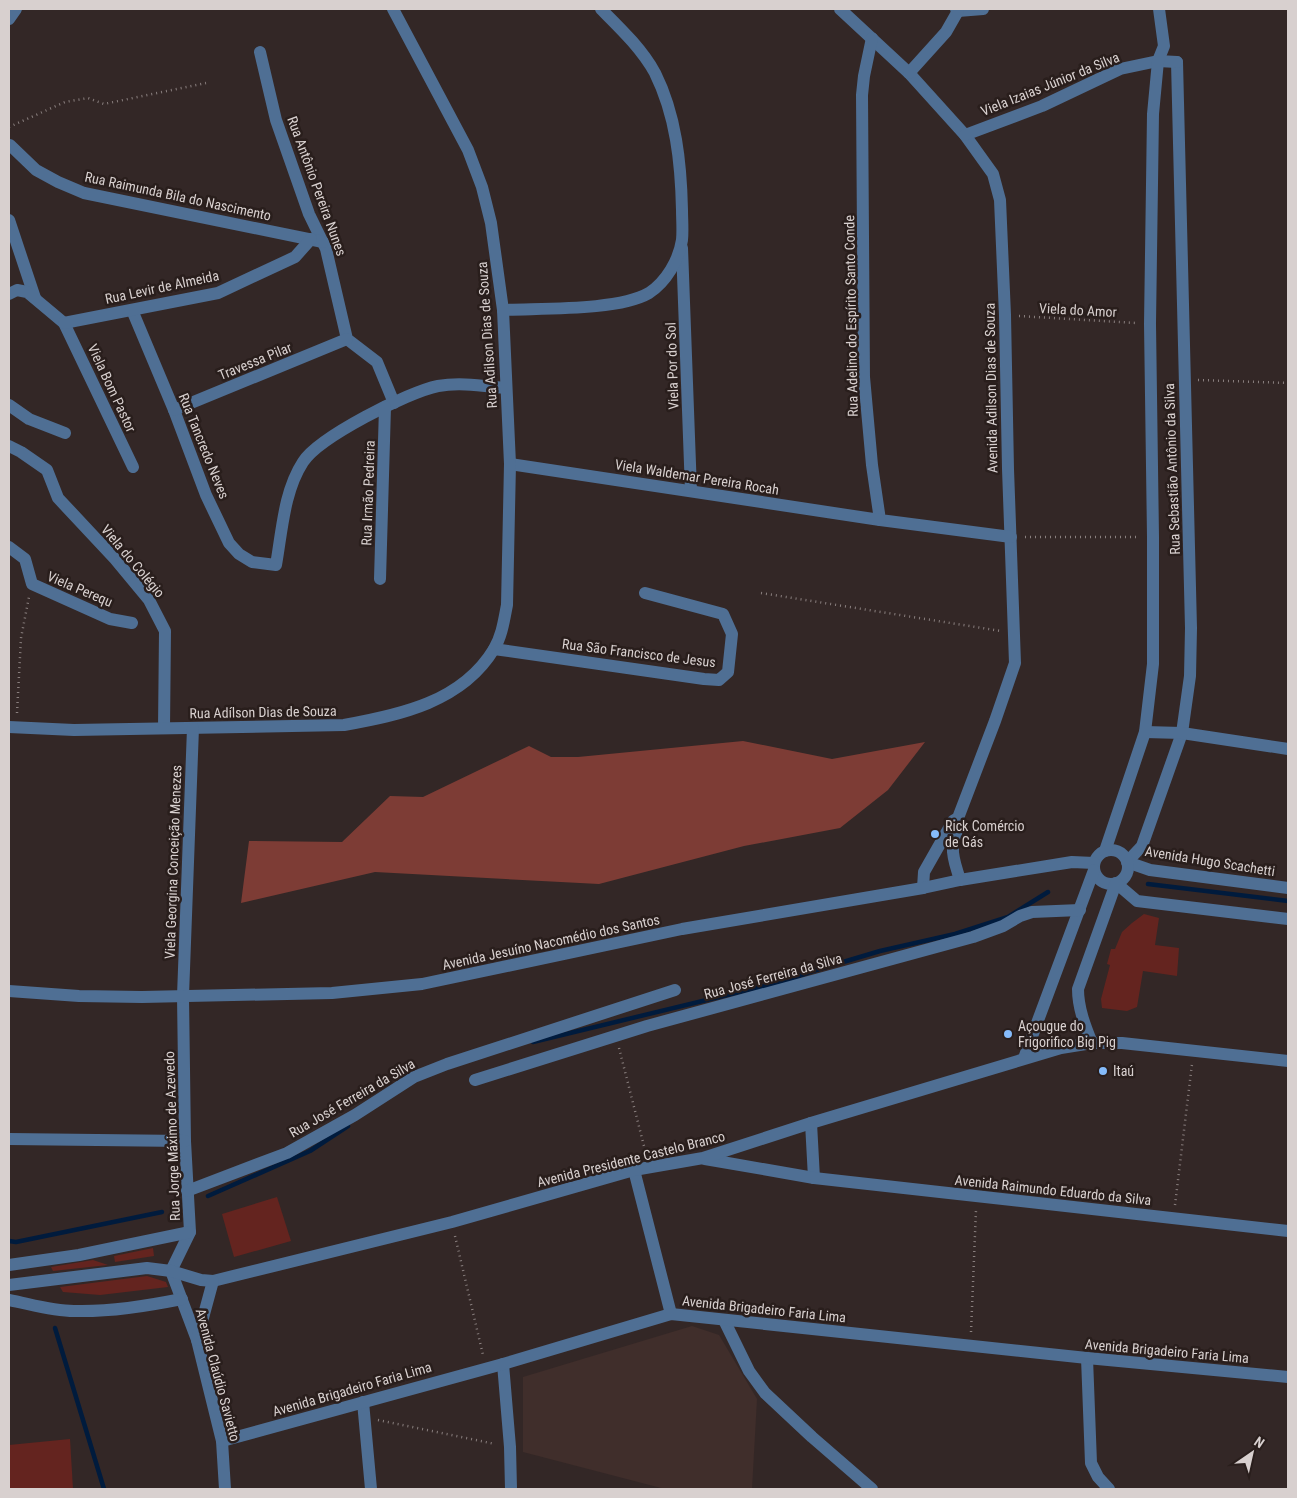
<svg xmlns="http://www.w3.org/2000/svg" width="1297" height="1498" viewBox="0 0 1297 1498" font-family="'Roboto Condensed',sans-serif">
<rect width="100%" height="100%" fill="#332726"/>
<!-- built -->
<polygon fill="#402e2b" points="692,1326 719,1335 757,1399 752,1489 665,1489 523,1452 523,1377"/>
<!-- green -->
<polygon fill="#7d3c35" points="743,741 832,759 925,742 888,790 840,828 744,846 599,884 375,872 241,903 249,841 342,842 390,796 423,797 529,746 551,757 578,757"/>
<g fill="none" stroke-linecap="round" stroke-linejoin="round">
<!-- stream -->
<g stroke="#001b3d" stroke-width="4.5">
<polyline points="1148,884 1288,901"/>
<polyline points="533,1042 781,982 813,971 880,951 955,934 1008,917 1048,892"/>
<polyline points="208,1196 310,1151 348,1126"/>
<polyline points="9,1241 16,1242 162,1212"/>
<polyline points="55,1328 104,1489"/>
</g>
</g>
<!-- building -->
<g fill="#64241f">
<polygon points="1144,914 1159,918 1155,945 1179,948 1177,976 1143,971 1137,1007 1127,1011 1102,1008 1101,999 1110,965 1107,964 1111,949 1115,949 1122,932 1132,923"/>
<polygon points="277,1197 291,1241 234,1257 222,1214"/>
<polygon points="153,1248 154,1256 115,1262 114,1256"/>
<polygon points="93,1260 108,1265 53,1271 51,1267"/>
<polygon points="147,1276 166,1282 168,1287 100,1295 63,1292 60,1287"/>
<polygon points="70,1439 73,1489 9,1489 9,1445"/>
</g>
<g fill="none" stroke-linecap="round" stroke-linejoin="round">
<!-- path -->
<g stroke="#897f7e" stroke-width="2.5" stroke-dasharray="1 4" stroke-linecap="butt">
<polyline points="9,127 65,102 88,98 104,104 206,83"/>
<polyline points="1019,316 1136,323"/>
<polyline points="1198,380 1288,383"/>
<polyline points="1025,537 1139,537"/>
<polyline points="761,593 1001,631"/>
<polyline points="17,713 21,638 29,597"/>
<polyline points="619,1048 646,1154"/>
<polyline points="1175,1205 1192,1064"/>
<polyline points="455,1236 483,1355"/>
<polyline points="971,1332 976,1210"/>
<polyline points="378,1420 495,1444"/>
</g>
<!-- minor -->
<g stroke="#4f6f94" stroke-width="12">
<polyline points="840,9 909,73 965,135 993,174 1000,200 1005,315 1008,469 1015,663 995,721 958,818 953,821 924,872 923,888"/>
<polyline points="956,9 958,11 983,9"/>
<polyline points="9,19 16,9"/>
<polyline points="872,38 864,76 862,95 864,377 872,465 880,520 1011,537"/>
<polyline points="260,52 276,120 309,214 326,249 347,339 377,362 394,403"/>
<polyline points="1177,62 1191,628 1190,676 1182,733 1142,846 1127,862 1150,870 1288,888"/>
<polyline points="909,73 946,32 958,11"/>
<polyline points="965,135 1042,106 1120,69 1158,61 1177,62"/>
<polyline points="10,145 36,170 58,182 84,193 323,242"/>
<polyline points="9,220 35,298"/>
<polyline points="682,248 691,491"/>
<polyline points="9,294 17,290 27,292 64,323 133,467"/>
<path d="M132,310L174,410L206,495L229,543L239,554L252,562L276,565C282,531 284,491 303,462C319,437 408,392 438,386C460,382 484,386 506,388"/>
<path d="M503,310C541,308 618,311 649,293C666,282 679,260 682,240C683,230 682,219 682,210C681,163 676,115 655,73C642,49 620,28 601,9"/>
<polyline points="64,323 218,293 295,257 311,239"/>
<polyline points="9,405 29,419 65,433"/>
<polyline points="174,410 347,339"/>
<polyline points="9,446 21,452 47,470 58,498 115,559 149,600 165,631 164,728"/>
<polyline points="510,464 880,520"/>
<polyline points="9,547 25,559 32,584 110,619 132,623"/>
<polyline points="380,579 385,407"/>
<polyline points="494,649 704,679 719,680 728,672 732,634 723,614 645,593"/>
<path d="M9,727L74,730L344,725C400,715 462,702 494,649C502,636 504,620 507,605L510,464L503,310L491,223L482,187L468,150L393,9"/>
<polyline points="193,728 183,996 185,1141 190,1232 171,1271 197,1340 222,1441 225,1489"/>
<polyline points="1145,732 1182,733 1288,749"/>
<path d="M958,818C960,829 953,837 953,847C952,858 957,869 960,880"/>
<circle cx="1111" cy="867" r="17"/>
<polyline points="1105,851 1145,732 1153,664 1153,537 1150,324 1153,114 1158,61 1164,46 1159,9"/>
<polyline points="9,991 79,996 142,997 332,993 422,984 682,929 923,888 960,880 1072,862 1094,863"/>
<path d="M1092,1043C1085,1026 1078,1008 1078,989L1116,883L1137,901L1288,919"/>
<polyline points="1024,1058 1094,870"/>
<polyline points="475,1080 647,1026 973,937 1003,926 1020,916 1032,912 1080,910"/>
<polyline points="811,1123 814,1178"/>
<polyline points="9,1139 185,1141"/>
<polyline points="705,1159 814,1178 1288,1231"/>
<polyline points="634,1170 671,1314"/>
<polyline points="187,1191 287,1153 355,1115 414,1077 447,1064 675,990"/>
<polyline points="9,1265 79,1255 190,1232"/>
<polyline points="9,1285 147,1268 171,1271 201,1280 213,1281 452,1222 634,1170 703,1158 811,1123 1061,1048 1092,1043 1122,1043 1288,1061"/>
<path d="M9,1300C30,1304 52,1311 74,1311C110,1312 146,1306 182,1299"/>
<polyline points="724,1320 749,1371 765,1393 812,1437 872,1489"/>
<polyline points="197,1340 213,1281"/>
<polyline points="1087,1358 1091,1463 1098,1477 1109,1489"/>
<polyline points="503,1364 510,1447 511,1489"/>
<polyline points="363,1402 371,1489"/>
<polyline points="222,1441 503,1364 671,1314 1087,1358 1288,1377"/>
</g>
</g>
<!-- markers -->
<g fill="#85bbfb" stroke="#291e1c" stroke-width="2">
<circle cx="935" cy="834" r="5"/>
<circle cx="1008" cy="1034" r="5"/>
<circle cx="1103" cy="1071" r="5"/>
</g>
<g text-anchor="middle" stroke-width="5" stroke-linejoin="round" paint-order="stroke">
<!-- street labels -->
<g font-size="14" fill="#d8d0cf" stroke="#291e1c">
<text transform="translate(1050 84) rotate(-22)" y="5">Viela Izaias Júnior da Silva</text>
<text transform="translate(317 186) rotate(70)" y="5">Rua Antônio Pereira Nunes</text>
<text transform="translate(178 196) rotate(12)" y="5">Rua Raimunda Bila do Nascimento</text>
<text transform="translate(162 287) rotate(-12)" y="5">Rua Levir de Almeida</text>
<text transform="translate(1078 310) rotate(3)" y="5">Viela do Amor</text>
<text transform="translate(851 316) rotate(-91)" y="5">Rua Adelino do Espírito Santo Conde</text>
<text transform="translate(487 335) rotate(-94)" y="5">Rua Adilson Dias de Souza</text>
<text transform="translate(255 361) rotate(-22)" y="5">Travessa Pilar</text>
<text transform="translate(672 366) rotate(-92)" y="5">Viela Por do Sol</text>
<text transform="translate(112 388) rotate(65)" y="5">Viela Bom Pastor</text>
<text transform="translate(991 388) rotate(-91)" y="5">Avenida Adilson Dias de Souza</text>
<text transform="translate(204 446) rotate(68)" y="5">Rua Tancredo Neves</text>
<text transform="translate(1172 469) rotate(-92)" y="5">Rua Sebastião Antônio da Silva</text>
<text transform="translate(697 477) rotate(9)" y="5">Viela Waldemar Pereira Rocah</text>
<text transform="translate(368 493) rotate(-88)" y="5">Rua Irmão Pedreira</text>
<text transform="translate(133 561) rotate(50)" y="5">Viela do Colégio</text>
<text transform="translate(80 589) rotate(23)" y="5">Viela Perequ</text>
<text transform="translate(639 653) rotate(7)" y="5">Rua São Francisco de Jesus</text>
<text transform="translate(263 712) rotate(-1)" y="5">Rua Adílson Dias de Souza</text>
<text transform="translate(1210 861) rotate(9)" y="5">Avenida Hugo Scachetti</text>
<text transform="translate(173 862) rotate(-88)" y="5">Viela Georgina Conceição Menezes</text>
<text transform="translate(551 942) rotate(-12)" y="5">Avenida Jesuíno Nacomédio dos Santos</text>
<text transform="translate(773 976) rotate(-15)" y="5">Rua José Ferreira da Silva</text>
<text transform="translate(352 1098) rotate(-30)" y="5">Rua José Ferreira da Silva</text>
<text transform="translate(172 1136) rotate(-92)" y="5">Rua Jorge Máximo de Azevedo</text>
<text transform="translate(631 1159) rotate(-14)" y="5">Avenida Presidente Castelo Branco</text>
<text transform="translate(1053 1190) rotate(6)" y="5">Avenida Raimundo Eduardo da Silva</text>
<text transform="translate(764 1309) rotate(6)" y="5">Avenida Brigadeiro Faria Lima</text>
<text transform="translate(1167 1351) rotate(5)" y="5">Avenida Brigadeiro Faria Lima</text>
<text transform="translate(218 1375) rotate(75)" y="5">Avenida Claúdio Savietto</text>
<text transform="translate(352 1389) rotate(-16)" y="5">Avenida Brigadeiro Faria Lima</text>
</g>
<!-- poi labels -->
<g font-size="14" fill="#d8d0cf" stroke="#291e1c" text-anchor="start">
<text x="945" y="831">Rick Comércio<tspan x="945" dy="16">de Gás</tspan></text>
<text x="1018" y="1031">Açougue do<tspan x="1018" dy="16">Frigorifico Big Pig</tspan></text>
<text x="1113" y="1076">Itaú</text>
</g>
</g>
<!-- border -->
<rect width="1297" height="1498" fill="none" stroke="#d8d0cf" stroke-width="20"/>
<!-- north arrow -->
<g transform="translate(1252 1453) rotate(34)" stroke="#291e1c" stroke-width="4" paint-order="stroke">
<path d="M0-4L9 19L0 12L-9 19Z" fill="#d8d0cf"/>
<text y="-8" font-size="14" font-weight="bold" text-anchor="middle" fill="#d8d0cf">N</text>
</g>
</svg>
